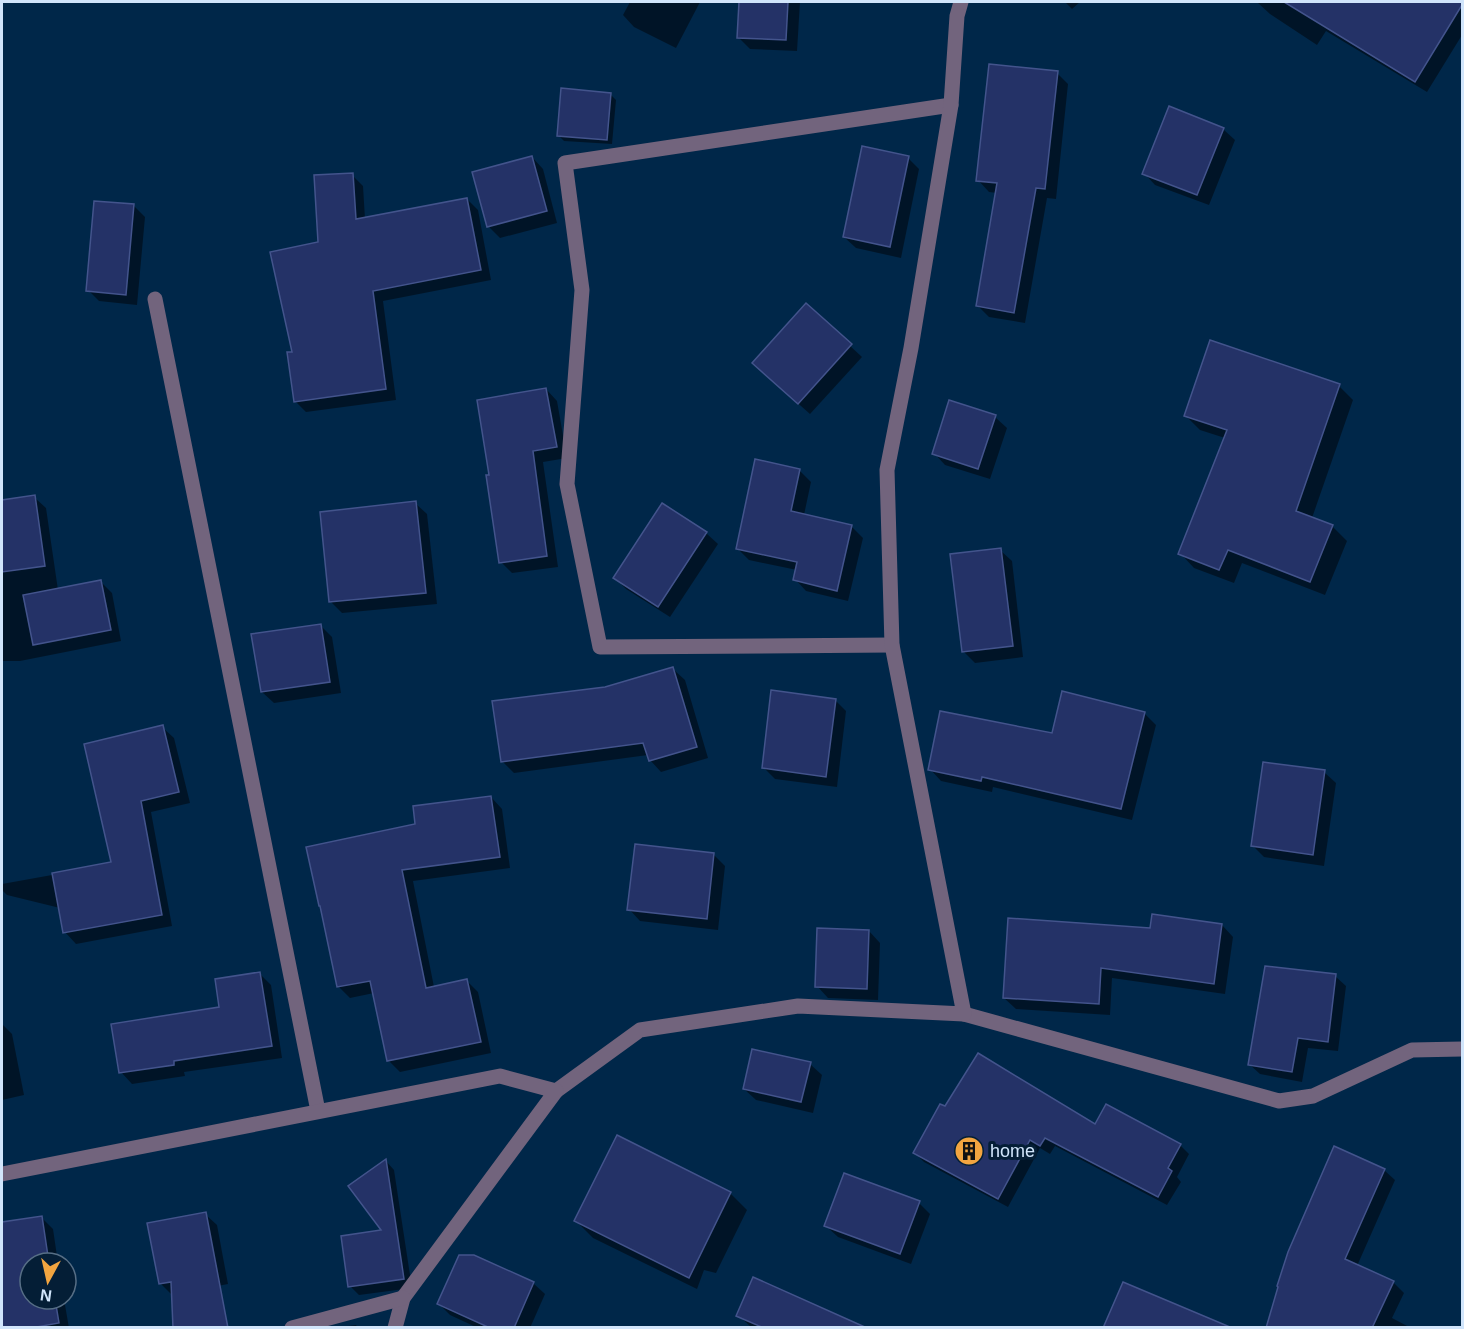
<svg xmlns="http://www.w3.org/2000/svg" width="1464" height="1329" viewBox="0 0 1464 1329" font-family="Helvetica,sans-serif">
<rect width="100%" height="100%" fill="#002749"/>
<!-- shadow -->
<g fill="#0007">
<polygon points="630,2 700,2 676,48 634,27 623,15"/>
<polygon points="740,2 800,2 797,51 750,49 739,38"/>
<polygon points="1065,2 1080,2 1072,9"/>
<polygon points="1259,2 1388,2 1402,11 1408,2 1451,2 1462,9 1462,35 1427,92 1326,31 1317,45 1270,14 1258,3"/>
<polygon points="1057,73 1068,84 1056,199 1047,198 1025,323 989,317 977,305 997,193 989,192 978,180"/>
<polygon points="610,94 616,100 612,144 564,141 558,135"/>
<polygon points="1223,129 1235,140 1209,205 1155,185 1144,173"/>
<polygon points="532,157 543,169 557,223 500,238 488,226"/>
<polygon points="908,158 919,169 901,258 856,248 844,237"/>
<polygon points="352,175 363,186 365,219 467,199 478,210 491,280 383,301 396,400 306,412 295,401 293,353 319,243"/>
<polygon points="133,205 145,217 137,305 99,301 88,290"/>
<polygon points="806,305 862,357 810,414 765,374"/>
<polygon points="1339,386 1353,400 1312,518 1332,526 1347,541 1325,595 1242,563 1234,583 1194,568 1180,553 1225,438 1200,430 1186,416"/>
<polygon points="546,389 557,401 567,458 543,462 558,567 512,573 501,562 491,476"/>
<polygon points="995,417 1007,428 990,479 945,465 934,453"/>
<polygon points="799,470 811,482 804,515 851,526 863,538 848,601 806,591 795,579 797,570 749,560 738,549"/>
<polygon points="34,497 46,508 58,590 100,581 112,593 121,641 20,661 2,661 2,501"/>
<polygon points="415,503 427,514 437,604 342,613 331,602"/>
<polygon points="706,533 718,544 670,617 626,589 615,578"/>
<polygon points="1000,550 1012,561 1023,657 975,663 963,651"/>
<polygon points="320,625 332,637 341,693 274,703 262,692"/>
<polygon points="673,669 685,680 708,758 661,772 650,760 648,755 514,773 502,761 605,688"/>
<polygon points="835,700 846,711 837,787 775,779 764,768"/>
<polygon points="1144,713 1156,725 1132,820 993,787 992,792 941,781 930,769 1053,735"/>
<polygon points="162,727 174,738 190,803 151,812 172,926 76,944 65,932 60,908 7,895 2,890 2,884 113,864"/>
<polygon points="1324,772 1336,783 1324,866 1264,857 1253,846"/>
<polygon points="491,797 502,809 510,868 413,881 434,987 467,981 478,992 491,1053 400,1072 388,1060 374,993 350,998 338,986 417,825"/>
<polygon points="714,855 725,866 718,930 640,921 629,909"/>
<polygon points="1222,925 1233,937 1225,994 1112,978 1110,1015 1016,1009 1004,998 1152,929"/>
<polygon points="869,931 880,943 878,1000 828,998 817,986"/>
<polygon points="259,973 271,985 282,1058 184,1072 185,1076 132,1084 121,1072 221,1008"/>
<polygon points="1335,976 1346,986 1338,1051 1308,1048 1302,1082 1260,1074 1249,1064"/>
<polygon points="2,1024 12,1034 24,1095 2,1100"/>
<polygon points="810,1064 822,1075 813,1113 756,1100 744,1089"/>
<polygon points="1096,1126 1180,1145 1189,1154 1177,1177 1181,1182 1167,1205 1055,1146 1050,1154 1040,1148 1008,1207 924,1162 915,1153"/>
<polygon points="386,1161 394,1170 412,1288 359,1295 350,1286 384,1231"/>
<polygon points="1384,1170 1395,1180 1357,1266 1393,1282 1404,1293 1392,1318 1411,1328 1267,1328"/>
<polygon points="730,1193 747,1210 716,1273 704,1270 697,1289 593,1238 576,1221"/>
<polygon points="919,1203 930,1214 911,1264 838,1237 826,1226"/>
<polygon points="205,1214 217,1225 228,1284 172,1295 160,1283"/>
<polygon points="41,1217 53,1229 58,1263 30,1263 30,1299 64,1299 69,1328 2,1328 2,1223"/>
<polygon points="533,1283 545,1294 530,1328 478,1328 450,1315 439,1304"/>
<polygon points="738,1315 863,1328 752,1328"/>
<polygon points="356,1325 358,1328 337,1328 341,1327"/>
</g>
<!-- building -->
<g fill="#243267" stroke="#43548c" stroke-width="1.5">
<polygon points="739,2 788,2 786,40 737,38"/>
<polygon points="1284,2 1462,2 1462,5 1415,82"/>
<polygon points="989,64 1058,71 1045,189 1036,188 1014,313 976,306 997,183 976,181"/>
<polygon points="561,88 611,93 607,140 557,136"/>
<polygon points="1169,106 1224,128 1197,195 1142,174"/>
<polygon points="862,146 909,156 890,247 843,237"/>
<polygon points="532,156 547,211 487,227 472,172"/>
<polygon points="353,173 356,219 467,198 481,270 373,291 386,389 294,402 287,352 292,352 270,252 318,242 314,175"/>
<polygon points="94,201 134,204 126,295 86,291"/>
<polygon points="806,303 852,344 798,404 752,363"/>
<polygon points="1210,340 1340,384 1296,511 1333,525 1310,582 1228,550 1219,570 1178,554 1227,430 1184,416"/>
<polygon points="546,388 557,447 533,451 547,556 499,563 486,475 489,475 477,400"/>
<polygon points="949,400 996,415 978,469 932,454"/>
<polygon points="755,459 800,469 791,511 852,525 837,591 793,580 797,562 736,549"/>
<polygon points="35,495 45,566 2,572 2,500"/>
<polygon points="416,501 426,593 329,602 320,512"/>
<polygon points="662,503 707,532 658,607 613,578"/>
<polygon points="1001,548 1013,646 962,652 950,554"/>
<polygon points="101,580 111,630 33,645 23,595"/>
<polygon points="321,624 330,682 261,692 251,634"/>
<polygon points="673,667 697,747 649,761 643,743 501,762 492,701 605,687"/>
<polygon points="771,690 836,699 826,777 762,768"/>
<polygon points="1062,691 1145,712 1121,809 982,777 981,781 928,770 940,711 1052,733"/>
<polygon points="163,725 179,792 141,801 162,915 63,933 52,873 111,862 84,744"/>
<polygon points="1263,762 1325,770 1313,855 1251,846"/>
<polygon points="491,796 500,857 402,870 426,988 467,979 481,1042 387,1061 370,981 337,987 320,906 319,906 306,847 415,824 413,806"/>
<polygon points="635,844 714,853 707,919 627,910"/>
<polygon points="1152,914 1222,924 1214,984 1101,968 1099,1004 1003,998 1008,918 1150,928"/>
<polygon points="817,928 869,930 867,989 815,987"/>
<polygon points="1265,966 1336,974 1328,1042 1298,1038 1292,1072 1248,1065"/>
<polygon points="260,972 272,1046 174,1061 174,1065 119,1073 111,1024 219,1007 215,979"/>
<polygon points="752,1049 811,1062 801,1102 743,1089"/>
<polygon points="978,1053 1095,1124 1106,1104 1181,1144 1168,1168 1172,1171 1158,1197 1045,1138 1040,1146 1030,1140 998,1199 913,1153 940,1104 945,1106"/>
<polygon points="617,1135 731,1192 689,1278 574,1221"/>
<polygon points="1334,1146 1385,1169 1345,1259 1394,1281 1372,1328 1266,1328 1278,1287 1277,1286 1288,1252"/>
<polygon points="386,1159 404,1279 348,1287 341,1236 381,1230 348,1186"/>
<polygon points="844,1173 920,1201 900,1254 824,1226"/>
<polygon points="206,1212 228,1328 173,1328 171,1282 159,1284 147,1223"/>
<polygon points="42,1216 49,1263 30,1263 30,1299 55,1299 59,1323 31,1328 2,1328 2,1222"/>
<polygon points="459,1255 474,1255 534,1282 514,1328 490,1328 437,1304"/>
<polygon points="753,1277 867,1328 764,1328 736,1316"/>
<polygon points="1123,1282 1230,1327 1230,1328 1103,1328"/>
</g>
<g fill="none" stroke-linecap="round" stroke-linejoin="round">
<!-- minor -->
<g stroke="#72647d" stroke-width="15">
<polyline points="155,299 318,1111"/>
<polyline points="892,645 600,647 567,484 582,290 565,163 951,105"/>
<polyline points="964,1014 1279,1101 1313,1096 1412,1050 1462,1049"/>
<polyline points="556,1091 640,1030 798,1006 964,1014 892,645 887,470 911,348 951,105 957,16 961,2"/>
<polyline points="2,1174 500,1076 556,1091 403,1298 395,1328"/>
<polyline points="292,1328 403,1298"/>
</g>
</g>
<!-- icons -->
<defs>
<g id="building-disc" transform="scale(1.5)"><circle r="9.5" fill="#f2a540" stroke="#041e36"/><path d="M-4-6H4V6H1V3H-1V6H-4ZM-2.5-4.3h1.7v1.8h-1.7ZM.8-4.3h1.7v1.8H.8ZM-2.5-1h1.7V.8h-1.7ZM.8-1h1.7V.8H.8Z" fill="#111"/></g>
</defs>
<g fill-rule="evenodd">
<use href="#building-disc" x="969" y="1151"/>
</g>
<g text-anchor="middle" stroke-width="6" stroke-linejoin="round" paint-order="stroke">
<!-- poi labels -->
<g font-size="18" fill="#d1e5fb" stroke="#041e36" text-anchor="start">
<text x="990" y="1157">home</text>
</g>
</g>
<!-- border -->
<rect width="1464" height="1329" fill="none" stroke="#d1e5fb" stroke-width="6"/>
<!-- north arrow -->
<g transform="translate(48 1281) rotate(188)"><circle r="28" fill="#041e36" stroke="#566e85" stroke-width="1.5"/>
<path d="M0-4.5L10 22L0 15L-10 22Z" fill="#f2a540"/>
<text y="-9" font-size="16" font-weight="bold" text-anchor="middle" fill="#d1e5fb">N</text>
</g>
</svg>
